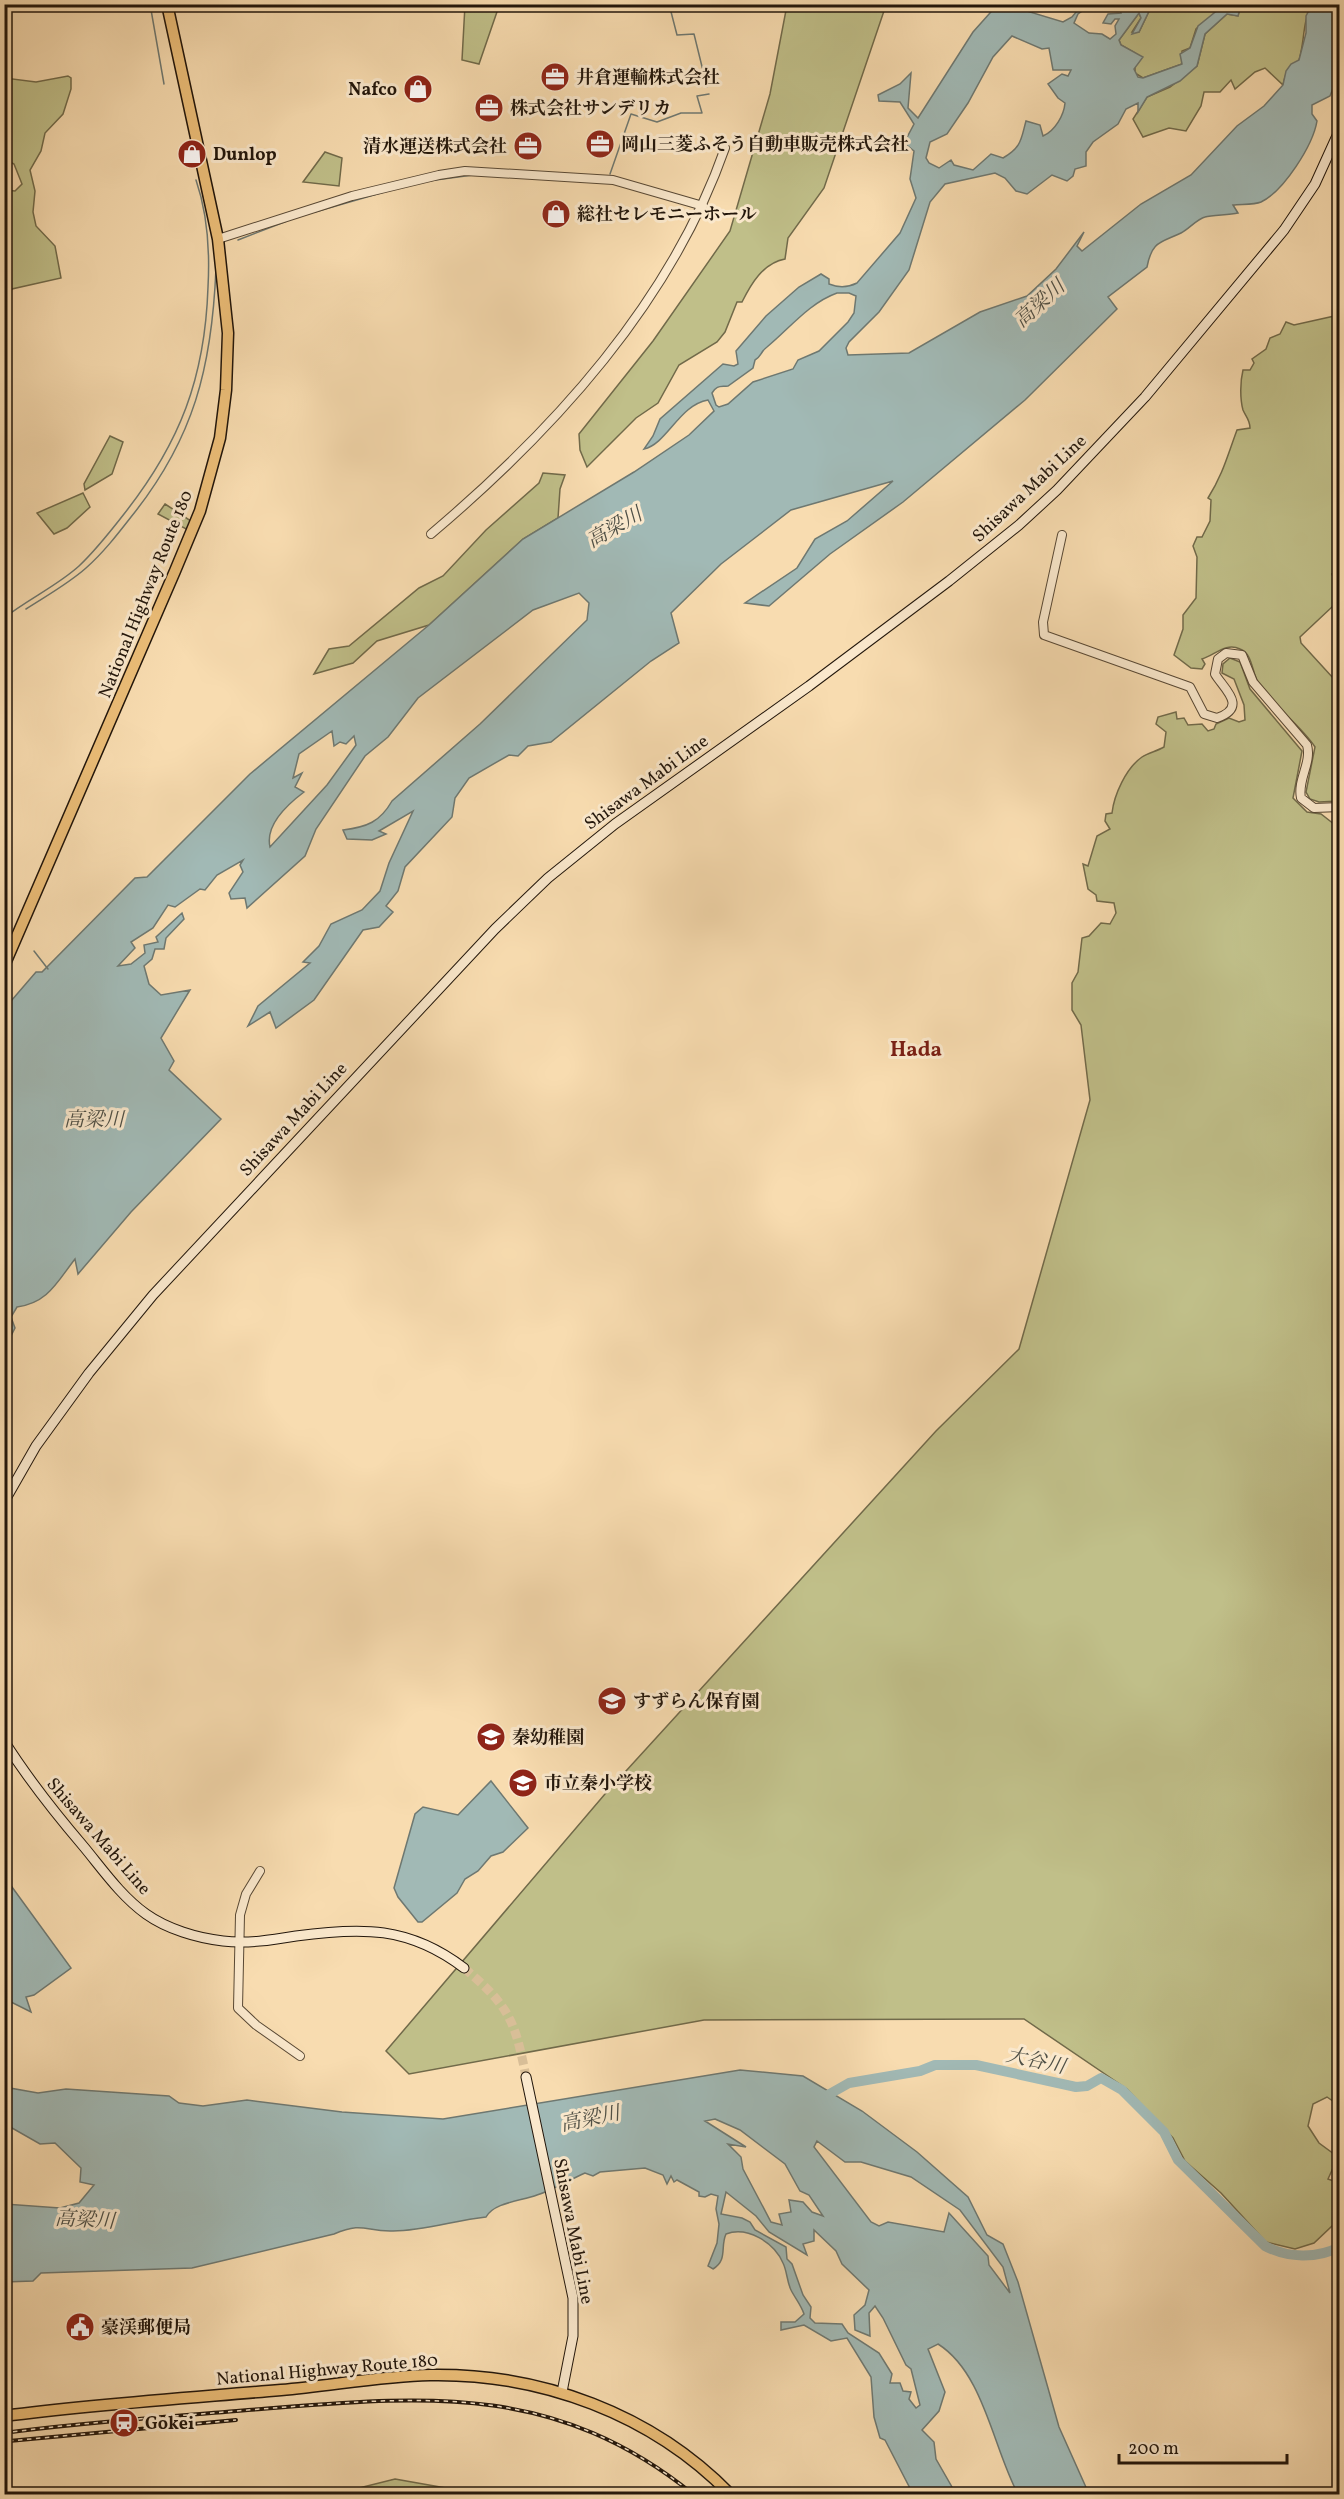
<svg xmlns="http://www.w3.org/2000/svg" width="1344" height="2499" viewBox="0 0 1344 2499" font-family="Vollkorn,'Noto Serif JP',serif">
<rect width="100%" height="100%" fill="#f8dcb0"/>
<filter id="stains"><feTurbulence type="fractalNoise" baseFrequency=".00333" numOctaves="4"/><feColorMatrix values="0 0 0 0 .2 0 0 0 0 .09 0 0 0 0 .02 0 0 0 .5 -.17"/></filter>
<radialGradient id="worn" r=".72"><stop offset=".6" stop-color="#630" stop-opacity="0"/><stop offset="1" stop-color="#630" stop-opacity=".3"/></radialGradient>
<!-- green -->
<g fill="#c0bf89" stroke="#716a4a" stroke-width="1.5">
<polygon points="465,5 514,5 512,11 499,6 479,64 462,60"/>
<path d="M787,5H886L824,188L788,238L785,259C763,263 751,284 742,302H737L725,332L717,342L679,365L658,403L636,418L587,467L580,450L579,434L653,341L730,231L770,94Z"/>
<polygon points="1152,5 1224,5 1196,29 1190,48 1182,51 1182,64 1143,78 1135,73 1135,53 1121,45 1119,40 1139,13 1141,18 1132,32 1139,32"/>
<path d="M1241,5H1312C1302,22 1305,41 1299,60C1288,68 1286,71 1283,85L1265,68L1255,72L1235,89L1231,80L1220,92H1204L1201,106L1186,131L1169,128L1143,137L1133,119L1147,97L1170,87L1197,66L1205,34L1227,14L1238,16Z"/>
<polygon points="68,76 71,78 71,89 63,114 45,133 41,151 30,170 35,191 33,212 36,226 55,246 61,278 12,289 5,304 5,190 15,191 22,184 14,164 5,159 5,78 36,82"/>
<polygon points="325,152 342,158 339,186 303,182"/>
<path d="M1339,315L1340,539L1333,557L1334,572L1332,574L1335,582L1339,583V608L1333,606L1300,637L1301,643L1334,679L1333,697L1339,709V801L1319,802L1310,799L1306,792L1315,747C1300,724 1269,703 1257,680C1252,671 1252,653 1240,649C1226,642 1215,655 1202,659L1205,664L1202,669L1191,668L1174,655L1183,629V615L1196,598L1197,557L1193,546L1197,537H1202L1210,521L1211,500L1208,498C1223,474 1227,457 1237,430L1250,428C1250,420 1246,417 1243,410C1240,399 1240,382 1243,370H1250L1254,363L1252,359L1266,349L1270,338L1280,334L1286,322L1294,325Z"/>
<polygon points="110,436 123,442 112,474 85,490 84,484"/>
<polygon points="543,473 565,475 560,489 558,518 523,539 429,625 377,641 353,663 314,674 329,649 349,646 419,588 443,576 486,530 539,483"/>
<polygon points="83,493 90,507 67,528 54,534 37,513"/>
<polygon points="165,504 191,521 188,530 158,514"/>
<path d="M1230,658L1240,662L1250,689L1302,751L1293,798L1307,812L1321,814L1339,828L1340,2106L1327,2097L1313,2104L1308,2126L1319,2143L1338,2157L1328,2179L1339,2183V2199L1333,2225L1314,2243L1295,2249L1266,2242L1221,2193L1185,2161L1173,2138L1127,2089L1024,2019L704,2020L409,2074L386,2051L605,1794L936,1431L1019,1349L1090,1100L1081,1025L1072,1010V983L1078,972L1082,938L1089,936L1101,923L1110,924L1116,913L1114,903L1097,901L1096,895L1088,889L1083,864L1088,866L1097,836L1110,829L1105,821L1106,814L1112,813C1114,795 1126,768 1142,757C1148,753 1157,751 1164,747L1166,732L1156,724L1158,717L1176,712L1177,719L1184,718L1188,725L1202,724L1208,731L1214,729L1216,724L1229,718L1239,722L1245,720L1244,705L1234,679L1222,673L1223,664Z"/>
<polygon points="395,2479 474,2493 475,2494 335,2494"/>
</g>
<!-- water -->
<g fill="#a1b9b5" stroke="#6e7871" stroke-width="1.5" fill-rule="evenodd">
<path d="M998,4L1007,5L1063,22L1072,17L1082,5H1091L1078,14L1074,23L1089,33L1102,34L1110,39L1116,34L1115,26L1119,19H1115L1111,24L1103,23L1108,14L1121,13L1119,5H1152L1139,32L1132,34L1141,18L1139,13L1119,40L1121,45L1143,57L1134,69L1138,77L1143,78L1182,64L1180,54L1190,48L1198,26L1224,5H1241L1238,16L1227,14L1205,34L1197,66L1180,81L1147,97L1138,112V103L1126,109L1118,124L1093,142L1086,152V166L1075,169L1073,176L1067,181L1052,175L1027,194L1016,191L1005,178L995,173L945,184L930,202L909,270L879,312L849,342L846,348L848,355L909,353L980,312L1027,296L1056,269L1084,232L1077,246L1082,251L1141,204L1191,175L1237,126L1264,106L1283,85L1286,71L1291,64L1299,60L1306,33V16L1312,5H1339V73L1330,96L1312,105V114L1317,121C1313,145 1284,191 1261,202C1254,205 1241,204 1233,205L1238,213C1228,215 1212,215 1205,217C1197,219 1189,229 1181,233C1160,243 1152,241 1147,267L1108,297L1117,309L1025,400L903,502L830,554L769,606L745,603L797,568L815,539L847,521L893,481L791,510L721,564L671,613L679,643L651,661L551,742L528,746L518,756L509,755L469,778L455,798L452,817L405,867L398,891L386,906L393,912L379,927L363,930L314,1000L276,1028L270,1012L248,1026L258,1006L310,963L303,962L319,946L331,924L362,910L380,891L389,863L413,811L379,831L386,834L372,840L347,839L343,830C367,827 380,822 392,801L480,724L587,620L589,603L579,593L533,610L418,698L388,737L365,756L316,829L305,856L247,908L245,898L231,899L229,893L243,872L240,865L243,860L217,875L205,890L200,889L175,907L168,905L153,928L131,942L135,948L118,966L131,964L145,953L144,945L158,942L156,937L182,913L184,919L166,938L164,949H155L152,959L144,966L149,984L161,995L190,990L161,1038L174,1061L169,1070L221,1119L131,1212L78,1274L75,1259C57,1282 48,1303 17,1307L11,1317L15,1328L5,1348V1008L36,972H42L135,878L147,877L250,774L429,625L523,539L634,472L689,435L714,411L708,400C679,405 667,444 644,449L653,436L660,419L723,364L734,366L738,364L736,351L766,316L799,287L821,274L829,279V284C839,288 847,288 857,283L900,233L916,198L910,179L914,151L904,143L914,124L900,102L879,101L878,95L900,84L911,73L908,108L918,118L973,32ZM1012,36L1042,49L1049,48L1053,70H1071L1068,76L1062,74L1048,84L1058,98L1065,103C1064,115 1055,131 1043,136L1040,125L1026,121C1021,139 1022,147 1003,158L991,154L973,170L954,165L951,160L939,168L929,163L926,158L930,142L947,134L968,103L993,57ZM837,293H849L856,296L854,313L848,322L819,351L798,360L793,369L753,382L728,404L719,407L716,405L712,393C717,385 720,387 728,386L753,368L755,360C761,357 761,351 767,347C789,329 809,303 837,293ZM332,731L334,746L340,742L346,744L354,736L356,745L327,785L270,847C265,825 288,804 304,792L295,787L302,773L293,778L299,754Z"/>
<polygon points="491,1781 528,1828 503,1852 491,1856 478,1871 465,1879 457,1893 422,1922 418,1922 398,1897 394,1888 415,1814 423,1807 458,1815"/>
<polygon points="4,1876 71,1968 34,1995 26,1997 31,2012 5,1999"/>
<path d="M740,2070L803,2076L862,2111L917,2152L968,2197L987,2235L1003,2244L1018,2282L1059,2427L1089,2494H1018C993,2448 984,2373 938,2344L928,2349L945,2392L939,2411L922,2430L934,2442L936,2459L956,2494H913L885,2440L880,2438L874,2417L871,2377L847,2338L831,2341L804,2325L781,2330V2322H795L804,2314C801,2305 795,2298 791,2290C787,2282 787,2271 783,2263C774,2242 747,2226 726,2234C720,2247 728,2260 713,2269L708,2266L717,2243L719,2224L716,2209L718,2196L711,2194L705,2197L699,2196V2192L677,2180L674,2182L671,2176L667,2184L663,2175L645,2168L600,2172L593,2176L585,2173C569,2180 553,2190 537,2195C522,2201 494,2202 486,2217C455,2220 425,2231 393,2231C365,2232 364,2221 334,2234L192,2268L41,2273L33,2281L5,2282V2204L60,2208L79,2203L94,2185L80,2182L81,2168L55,2143L40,2144L5,2124L4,2087L38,2093L66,2089L169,2096L179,2103L203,2106L247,2100L342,2112L443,2119ZM715,2119L740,2130L785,2164L800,2191L809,2195L823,2216L812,2212L803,2202L789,2200L791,2212L779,2214L782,2225L771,2222L743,2169L741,2157L728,2144L746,2147L705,2121ZM817,2141L845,2162H861L911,2177L960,2210L1003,2267L1010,2293L989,2265L988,2256L949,2213L944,2232L888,2222L879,2226L871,2222L814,2147ZM726,2192L756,2216L769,2232L807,2255L803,2244L814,2241V2230L836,2251L842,2264L869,2290L865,2305L854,2315L855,2330L870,2336L869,2313L875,2306L883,2318L906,2365L911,2369L920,2405L916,2408L909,2399L911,2392L903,2391L900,2383H890L892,2374L879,2353L848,2333L842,2324L815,2323L810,2318L811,2307L803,2295L792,2264L787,2259L786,2247L755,2230L750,2222L742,2218L721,2214Z"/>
</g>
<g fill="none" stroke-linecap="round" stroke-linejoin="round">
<!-- stream -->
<g stroke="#6e7871" stroke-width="1.5">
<polyline points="150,4 164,84"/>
<polyline points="669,4 677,35 694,34 707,87"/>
<polyline points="610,174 631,114 657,122 681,113 702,113 697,96 709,94"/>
<polyline points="428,181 473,175"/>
<polyline points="598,183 607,183"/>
<polyline points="315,212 391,190"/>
<polyline points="238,240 287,221"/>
<path d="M26,609C46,596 68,584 86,568C103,553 117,535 131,517C194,439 212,367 216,268"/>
<path d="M4,618C28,599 57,586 79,566C96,550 110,532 124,514C180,443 205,378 208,287C210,250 208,215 196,180"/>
<polyline points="34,951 48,969"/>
</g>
<!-- river -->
<path stroke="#a1b9b5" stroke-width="10" d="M819,2100L849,2083L920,2071L935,2065H976L1076,2087L1087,2086L1101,2078L1122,2090L1164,2132L1178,2160L1265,2246C1288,2258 1316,2259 1340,2247"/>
<!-- secondary-tunnel -->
<path stroke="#d8be97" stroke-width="9" stroke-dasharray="9 4.5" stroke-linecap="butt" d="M464,1968C509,2006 515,2020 526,2077"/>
<!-- tertiary casing -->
<g stroke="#584834" stroke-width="10">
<g id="tertiary">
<polyline points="218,239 352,196 439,175 465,171 613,180 703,206"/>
<path d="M431,534C554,430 671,302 725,148"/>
<path d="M1062,535L1043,622L1044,635L1190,687L1204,714L1217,718C1249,707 1223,688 1215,674L1218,659L1226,653L1242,655L1253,682L1307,745C1312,763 1297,780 1301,798L1314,808L1340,807"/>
<polyline points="260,1871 246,1894 240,1915 238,2008 256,2025 300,2056"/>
</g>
</g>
<!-- secondary casing -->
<g stroke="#22160b" stroke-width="11">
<g id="secondary">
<polyline points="4,1502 36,1446 89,1373 153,1295 495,929 548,878 615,824 809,686 949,581 1019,525 1057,490 1145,397 1284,230 1315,184 1340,129"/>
<path d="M4,1741C28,1779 55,1813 84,1847C103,1870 121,1896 146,1914C167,1929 197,1938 223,1941C247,1944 272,1940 296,1936C361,1927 409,1926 464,1968"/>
<polyline points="526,2077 573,2298 573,2336 562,2392"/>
</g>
</g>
<!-- trunk casing -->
<g stroke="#22160b" stroke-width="13">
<g id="trunk">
<polyline points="4,966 175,571 200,511 220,438 226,390 228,333 218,239 167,4"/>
<path d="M4,2416C97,2404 188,2398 281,2390C330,2386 380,2376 430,2375C541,2373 652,2414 730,2494"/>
</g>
</g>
<!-- tertiary -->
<use href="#tertiary" stroke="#fae8cc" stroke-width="8"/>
<!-- secondary -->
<use href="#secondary" stroke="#fae8cc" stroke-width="9"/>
<!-- trunk -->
<use href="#trunk" stroke="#ecbe78" stroke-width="10"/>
<!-- rail casing -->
<g stroke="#22160b" stroke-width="4">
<g id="rail">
<path d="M4,2433C86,2422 167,2417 248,2410C418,2397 550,2379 693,2494"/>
<polyline points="9,2441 236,2420"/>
</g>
</g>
<!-- rail -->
<use href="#rail" stroke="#fae8cc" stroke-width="1.5" stroke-dasharray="4.5" stroke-linecap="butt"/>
</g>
<!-- icons -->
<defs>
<g id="office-disc" transform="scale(1.5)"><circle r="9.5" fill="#8f2418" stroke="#fae8cc"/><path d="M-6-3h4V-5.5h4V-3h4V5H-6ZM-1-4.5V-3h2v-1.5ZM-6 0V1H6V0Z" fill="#fff"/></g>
<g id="shop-disc" transform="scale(1.5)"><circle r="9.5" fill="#8f2418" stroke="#fae8cc"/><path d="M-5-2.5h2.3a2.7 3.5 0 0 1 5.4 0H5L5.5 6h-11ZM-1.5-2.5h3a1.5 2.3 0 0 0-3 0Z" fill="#fff"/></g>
<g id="school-disc" transform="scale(1.5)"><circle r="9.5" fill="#8f2418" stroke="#fae8cc"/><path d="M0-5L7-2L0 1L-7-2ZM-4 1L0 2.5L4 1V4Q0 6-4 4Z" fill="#fff"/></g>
<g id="civic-disc" transform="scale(1.5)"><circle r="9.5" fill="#8f2418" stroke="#fae8cc"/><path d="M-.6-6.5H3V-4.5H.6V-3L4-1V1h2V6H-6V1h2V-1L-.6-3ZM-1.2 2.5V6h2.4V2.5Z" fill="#fff"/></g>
<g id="station-disc" transform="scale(1.5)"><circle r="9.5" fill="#8f2418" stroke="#fae8cc"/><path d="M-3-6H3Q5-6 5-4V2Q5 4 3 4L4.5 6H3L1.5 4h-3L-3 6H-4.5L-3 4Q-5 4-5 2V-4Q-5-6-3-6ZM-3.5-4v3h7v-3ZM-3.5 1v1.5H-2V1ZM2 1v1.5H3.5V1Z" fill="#fff"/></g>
</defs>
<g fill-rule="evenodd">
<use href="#office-disc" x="555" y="77"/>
<use href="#shop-disc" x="418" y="89"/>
<use href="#office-disc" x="489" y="108"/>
<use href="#office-disc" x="600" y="144"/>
<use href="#office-disc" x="528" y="146"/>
<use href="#shop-disc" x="192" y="154"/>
<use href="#shop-disc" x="556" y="214"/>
<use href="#school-disc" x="612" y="1701"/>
<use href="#school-disc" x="491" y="1737"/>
<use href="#school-disc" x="523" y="1783"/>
<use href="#civic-disc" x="80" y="2327"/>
<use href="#station-disc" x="124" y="2423"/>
</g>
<g text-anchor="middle" stroke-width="6" stroke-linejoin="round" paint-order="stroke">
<!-- poi labels -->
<g font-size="18" font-weight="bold" fill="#22160b" stroke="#fae8cc" text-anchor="start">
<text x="576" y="83">井倉運輸株式会社</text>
<text x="397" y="95" text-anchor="end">Nafco</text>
<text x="510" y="114">株式会社サンデリカ</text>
<text x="621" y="150">岡山三菱ふそう自動車販売株式会社</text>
<text x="507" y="152" text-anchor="end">清水運送株式会社</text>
<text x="213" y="160">Dunlop</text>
<text x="577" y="220">総社セレモニーホール</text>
<text x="633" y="1707">すずらん保育園</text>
<text x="512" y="1743">秦幼稚園</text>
<text x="544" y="1789">市立秦小学校</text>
<text x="101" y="2333">豪渓郵便局</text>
<text x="145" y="2429">Gokei</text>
</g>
<!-- street labels -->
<g font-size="18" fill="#22160b" stroke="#fae8cc">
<text transform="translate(1029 488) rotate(-43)" y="6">Shisawa Mabi Line</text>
<text transform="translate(145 594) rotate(-68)" y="6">National Highway Route 180</text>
<text transform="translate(646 782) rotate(-36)" y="6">Shisawa Mabi Line</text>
<text transform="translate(293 1119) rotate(-47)" y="6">Shisawa Mabi Line</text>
<text transform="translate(99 1836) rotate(49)" y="6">Shisawa Mabi Line</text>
<text transform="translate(574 2231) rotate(79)" y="6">Shisawa Mabi Line</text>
<text transform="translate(327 2369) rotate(-5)" y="6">National Highway Route 180</text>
</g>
<!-- water labels -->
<g font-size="20" font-style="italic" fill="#4e4f46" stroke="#fae8cc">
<text transform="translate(1039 303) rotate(-42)" y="7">高梁川</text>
<text transform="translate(614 527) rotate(-30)" y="7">高梁川</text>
<text x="94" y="1126">高梁川</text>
<text transform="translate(1036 2060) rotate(12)" y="7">大谷川</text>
<text transform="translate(590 2118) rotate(-12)" y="7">高梁川</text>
<text transform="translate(85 2219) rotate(3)" y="7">高梁川</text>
</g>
<!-- quarter labels -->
<g font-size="21" font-weight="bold" fill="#7a1f14" stroke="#fae8cc">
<text x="916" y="1056">Hada</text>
</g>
</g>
<!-- margin -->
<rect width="1344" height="2499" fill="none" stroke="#f8dcb0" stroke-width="24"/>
<rect x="6" y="6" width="1332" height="2487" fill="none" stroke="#22160b" stroke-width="3"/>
<rect x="12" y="12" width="1320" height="2475" fill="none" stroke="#22160b" stroke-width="1.5"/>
<!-- scale -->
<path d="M1119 2454v9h168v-9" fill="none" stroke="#22160b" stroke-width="3"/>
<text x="1128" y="2454" font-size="18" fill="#22160b" stroke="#fae8cc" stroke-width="4.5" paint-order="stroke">200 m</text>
<rect width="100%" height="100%" filter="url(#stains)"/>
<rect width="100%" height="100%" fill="url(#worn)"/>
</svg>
